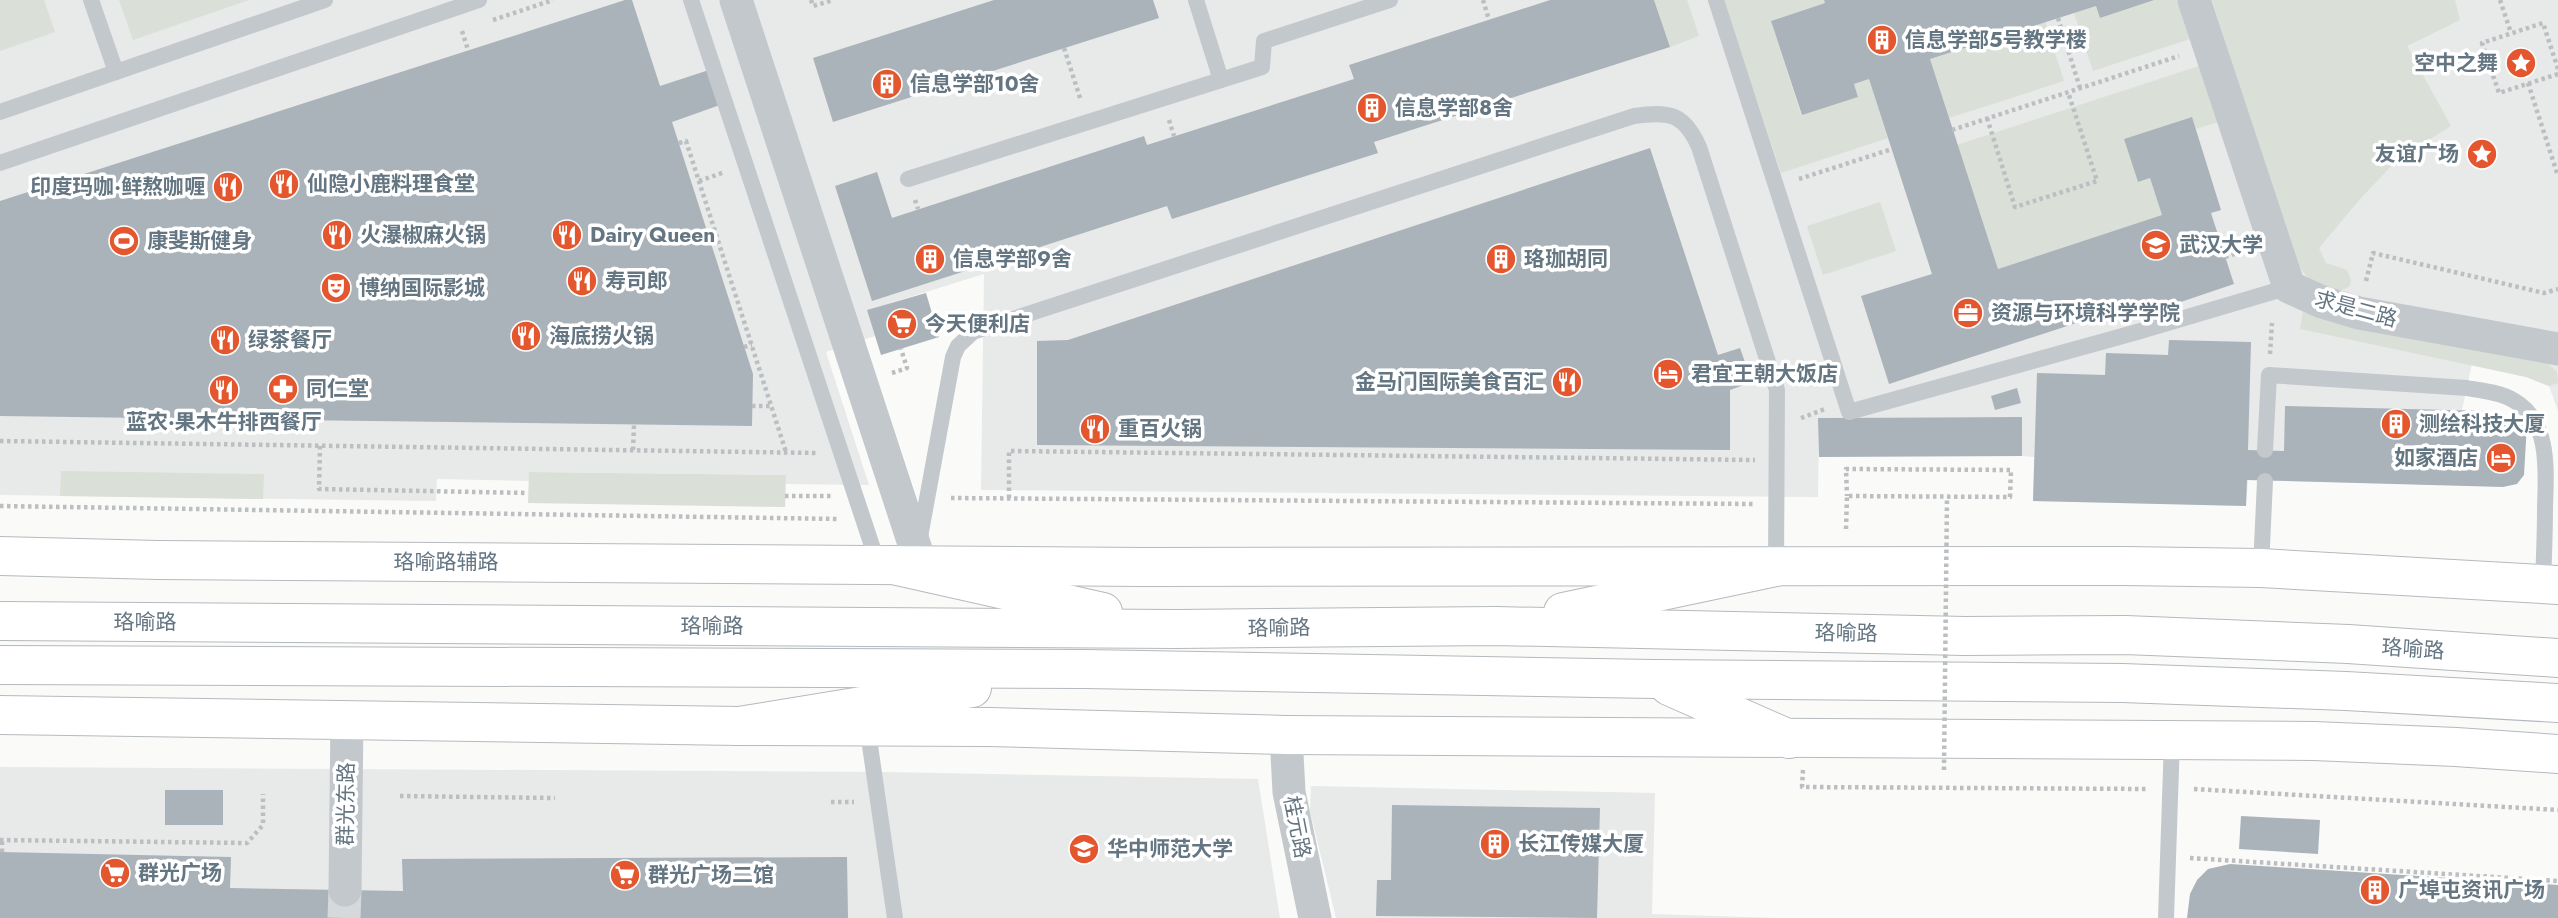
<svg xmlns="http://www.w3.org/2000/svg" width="2558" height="918" viewBox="0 0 2558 918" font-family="Jost,'Noto Sans SC',sans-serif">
<rect width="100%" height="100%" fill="#fafaf8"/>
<!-- built -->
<g fill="#e8e9e9">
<polygon points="0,0 2558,0 2558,411 2549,386 2526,377 2472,364 2462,410 2488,411 2486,486 2248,480 2246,506 2033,501 2034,457 2022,456 2021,417 1819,418 1818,497 981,490 984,274 868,310 875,336 826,352 869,485 786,484 785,475 530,472 529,481 437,479 436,501 0,495"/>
<polygon points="0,767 886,772 1258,779 1280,918 0,918"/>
<polygon points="1311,786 1655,793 1652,914 1776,918 1336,918 1310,811"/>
</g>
<!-- green -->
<g fill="#dadfd7">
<polygon points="0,0 44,0 55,32 0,51"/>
<polygon points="119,0 249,0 133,40"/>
<polygon points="1654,0 1687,0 1699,36 1670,47"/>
<polygon points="1724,0 1824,0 1825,3 1771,21 1801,115 1858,97 1854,84 1869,79 1888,138 1781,173"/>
<polygon points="2151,0 2177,0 2190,39 2093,71 2074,13 2096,6 2100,18"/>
<path d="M2212,0H2455L2460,20L2407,46L2451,126L2396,161L2360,199L2319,248L2326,263L2347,270L2351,280L2350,286C2328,301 2305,279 2295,259Z"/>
<polygon points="2045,22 2064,81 1949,118 1930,59"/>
<polygon points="2199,66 2218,122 2196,129 2191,117 2124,139 2138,182 2150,178 2162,215 1998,269 1957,145"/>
<polygon points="1880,202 1896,251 1823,275 1807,226"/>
<polygon points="2303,311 2548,364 2557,372 2558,383 2549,386 2526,377 2300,329"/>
<polygon points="61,471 264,474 263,499 60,496"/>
<polygon points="529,472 786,475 785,507 528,503"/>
</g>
<!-- building -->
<g fill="#aab3b9">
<polygon points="625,0 632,0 660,86 709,70 720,105 672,122 753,374 752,426 0,416 0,201"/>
<polygon points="994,0 1153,0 1159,18 833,122 813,58"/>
<polygon points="1550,0 1654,0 1670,47 1374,142 1378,153 1172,219 1167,206 872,301 835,186 877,172 892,218 1144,136 1147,145 1354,79 1349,65"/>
<polygon points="1824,0 2154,0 2100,18 2096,6 1930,59 1998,269 2162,215 2150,178 2138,182 2124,139 2192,117 2221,210 2211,213 2234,284 2157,310 2153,298 1889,384 1861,296 1932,274 1869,79 1854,84 1858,97 1802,115 1771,21 1825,3"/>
<polygon points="1650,148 1718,355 1740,348 1752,382 1730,390 1730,450 1037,445 1037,341 1068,340"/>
<polygon points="926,293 939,337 881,355 867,310"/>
<polygon points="2169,340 2251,342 2248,450 2284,451 2285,406 2488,411 2488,423 2527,424 2524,475 2517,484 2503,487 2247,480 2246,506 2033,501 2037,373 2105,375 2106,353 2168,355"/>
<polygon points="2017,388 2021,403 1995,410 1991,396"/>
<polygon points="2022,417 2022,456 1819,457 1818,418"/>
<rect x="165" y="790" width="58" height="35"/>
<polygon points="1392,805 1600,808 1597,918 1376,916 1377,880 1391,880"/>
<polygon points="2241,816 2320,820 2318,854 2239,849"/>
<polygon points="0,852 231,857 230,888 403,891 402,859 847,857 848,918 0,918"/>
<polygon points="2230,864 2558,885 2558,918 2187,918 2190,894 2197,880 2208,869"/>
</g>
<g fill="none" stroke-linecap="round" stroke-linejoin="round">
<!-- street-tunnel -->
<polyline stroke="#d5d9db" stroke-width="33" stroke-dasharray="33 17" stroke-linecap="butt" points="344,918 345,890"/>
<!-- primary casing -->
<g stroke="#b5babe" stroke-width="40">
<g id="primary">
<polyline points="0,556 158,560 1145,567 2124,566 2261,568 2558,585"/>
<polyline points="0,715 739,726 989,727 1286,735 2314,741 2456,747 2558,754"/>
</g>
</g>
<!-- highway casing -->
<g stroke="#b4b9bd" stroke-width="40">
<g id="highway">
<polyline points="893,565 1103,612"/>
<polyline points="1563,612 1776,567"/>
<polyline points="0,621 1176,629 1496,626 1965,636 2125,635 2348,644 2558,658"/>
<polyline points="0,665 1085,669 1654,679 2122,683 2346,691 2558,703"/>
<polyline points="1669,686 1789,739"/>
<polyline points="739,726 972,688"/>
</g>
</g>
<!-- path -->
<g stroke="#bbbfc2" stroke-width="4.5" stroke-dasharray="3.5 3.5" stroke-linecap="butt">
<polyline points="811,0 813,6 833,0"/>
<polyline points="1483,0 1489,20"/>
<polyline points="2500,0 2511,33"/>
<polyline points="2058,18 2080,88"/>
<polyline points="493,20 553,0"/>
<polyline points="462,31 468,50"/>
<polyline points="1064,48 1081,101"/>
<polyline points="2558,69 2543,23 2482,43 2499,93 2558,74"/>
<polyline points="2528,83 2558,176"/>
<polyline points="1987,118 2015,207 2097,181 2068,92"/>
<polyline points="1169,120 1174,136"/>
<polyline points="1952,130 2179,56"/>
<polyline points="679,143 686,141 786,452"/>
<polyline points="1799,179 1892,149"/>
<polyline points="699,181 725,172"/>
<polyline points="915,200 918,209"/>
<polyline points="2225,257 2244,251"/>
<polyline points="2366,281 2373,253 2544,293 2558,289"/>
<polyline points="744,347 752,345"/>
<polyline points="2270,354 2272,323"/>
<polyline points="892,373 907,368 901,349"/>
<polyline points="752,406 772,406"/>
<polyline points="1801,418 1825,409"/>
<polyline points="0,441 818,453"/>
<polyline points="320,446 319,489 528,493"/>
<polyline points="633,450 634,425"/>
<polyline points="785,496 831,496"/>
<polyline points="951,498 1754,504"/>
<polyline points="1009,498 1009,451 1755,460"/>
<polyline points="0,506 839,519"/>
<polyline points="1846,529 1847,496 2010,497 2011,470 1846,469 1847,496"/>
<polyline points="1803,770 1802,787 2147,789"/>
<polyline points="2194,789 2558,810"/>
<polyline points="400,796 555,798"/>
<polyline points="831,802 854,802"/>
<polyline points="0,840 247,843 263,825 263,794"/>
<polyline points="2,852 2,840"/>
<polyline points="2190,858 2558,881"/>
</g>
<!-- lane -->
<g stroke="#c3c8cc" stroke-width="16">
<polyline points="91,0 116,72"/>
<polyline points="691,0 878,564"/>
<polyline points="1196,0 1221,80"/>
<polyline points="1716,0 1849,412 2137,332 2289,287"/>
<polyline points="0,112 325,0"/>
<polyline points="0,163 479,0"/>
<polyline points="908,179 1262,67 1264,41 1390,0"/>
<path d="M2265,450L2269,375L2467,388C2482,391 2500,392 2513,400C2551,421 2546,471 2545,508C2545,533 2544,558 2543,583"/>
<path d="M920,537L953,357L958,346L973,332L1634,116C1669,111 1684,113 1699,147L1777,390L1776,567"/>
<polyline points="2261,568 2265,481"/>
<polyline points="867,725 895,918"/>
<polyline points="2166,918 2172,739"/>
</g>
<!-- street -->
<g stroke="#c3c8cc" stroke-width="33">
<polyline points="736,0 921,565"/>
<polyline points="2194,0 2289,287 2322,302 2359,313 2558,349"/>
<polyline points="1286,735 1289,792 1315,918"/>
<polyline points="345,890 347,718"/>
</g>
<!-- primary -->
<use href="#primary" stroke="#fff" stroke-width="38"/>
<!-- highway -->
<use href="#highway" stroke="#fff" stroke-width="38"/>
<!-- path-bridge -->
<polyline stroke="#bbbfc2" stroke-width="4.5" stroke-dasharray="3.5 3.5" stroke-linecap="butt" points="1944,770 1947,497"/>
</g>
<!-- icons -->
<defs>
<g id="building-disc" transform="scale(1.575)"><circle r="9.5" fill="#e4572e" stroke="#fff"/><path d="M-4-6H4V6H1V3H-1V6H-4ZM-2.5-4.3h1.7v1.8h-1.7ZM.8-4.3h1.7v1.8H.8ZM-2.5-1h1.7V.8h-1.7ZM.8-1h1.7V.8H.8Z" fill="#fff"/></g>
<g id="sight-disc" transform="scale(1.575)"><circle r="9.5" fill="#e4572e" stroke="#fff"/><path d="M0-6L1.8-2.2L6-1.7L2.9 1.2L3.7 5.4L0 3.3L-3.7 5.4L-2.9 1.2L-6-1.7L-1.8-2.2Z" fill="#fff"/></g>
<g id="restaurant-disc" transform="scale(1.575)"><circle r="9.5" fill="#e4572e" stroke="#fff"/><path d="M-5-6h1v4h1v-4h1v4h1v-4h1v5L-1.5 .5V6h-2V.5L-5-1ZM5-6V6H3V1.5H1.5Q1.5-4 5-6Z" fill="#fff"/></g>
<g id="stadium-disc" transform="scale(1.575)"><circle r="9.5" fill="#e4572e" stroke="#fff"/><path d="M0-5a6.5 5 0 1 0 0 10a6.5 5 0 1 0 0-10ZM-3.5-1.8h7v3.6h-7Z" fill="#fff"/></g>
<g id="university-disc" transform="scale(1.575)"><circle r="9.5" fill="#e4572e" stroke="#fff"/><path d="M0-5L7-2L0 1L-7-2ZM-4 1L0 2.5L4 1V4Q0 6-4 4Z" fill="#fff"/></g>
<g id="theatre-disc" transform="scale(1.575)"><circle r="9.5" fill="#e4572e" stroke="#fff"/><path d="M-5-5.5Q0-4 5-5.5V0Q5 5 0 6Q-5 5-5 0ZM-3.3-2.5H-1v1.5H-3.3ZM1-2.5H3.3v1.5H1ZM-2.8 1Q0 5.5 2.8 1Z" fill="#fff"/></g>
<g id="office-disc" transform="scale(1.575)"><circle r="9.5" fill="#e4572e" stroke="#fff"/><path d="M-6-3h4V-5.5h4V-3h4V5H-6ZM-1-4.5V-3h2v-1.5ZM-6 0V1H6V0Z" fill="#fff"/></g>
<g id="supermarket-disc" transform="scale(1.575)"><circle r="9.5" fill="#e4572e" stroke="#fff"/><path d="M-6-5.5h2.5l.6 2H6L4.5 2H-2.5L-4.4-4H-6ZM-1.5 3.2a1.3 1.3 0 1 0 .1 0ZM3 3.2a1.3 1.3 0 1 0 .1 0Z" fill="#fff"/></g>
<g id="hotel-disc" transform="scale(1.575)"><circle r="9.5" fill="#e4572e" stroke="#fff"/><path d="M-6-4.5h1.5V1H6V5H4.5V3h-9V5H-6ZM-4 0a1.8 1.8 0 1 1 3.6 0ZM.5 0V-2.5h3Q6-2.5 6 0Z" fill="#fff"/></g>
<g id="pharmacy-disc" transform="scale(1.575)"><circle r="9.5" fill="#e4572e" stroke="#fff"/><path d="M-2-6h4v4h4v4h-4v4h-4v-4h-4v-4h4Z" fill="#fff"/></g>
</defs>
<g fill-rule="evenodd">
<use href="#building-disc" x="1882" y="40"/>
<use href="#sight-disc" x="2521" y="63"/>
<use href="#building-disc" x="887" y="84"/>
<use href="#building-disc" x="1372" y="108"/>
<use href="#sight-disc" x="2482" y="154"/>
<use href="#restaurant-disc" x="284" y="184"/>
<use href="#restaurant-disc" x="228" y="187"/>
<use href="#restaurant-disc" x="337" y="235"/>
<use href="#restaurant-disc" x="567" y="235"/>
<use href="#stadium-disc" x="124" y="241"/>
<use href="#university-disc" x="2156" y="245"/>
<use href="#building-disc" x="930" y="259"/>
<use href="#building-disc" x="1501" y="259"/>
<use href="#restaurant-disc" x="582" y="281"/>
<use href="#theatre-disc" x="336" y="288"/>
<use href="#office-disc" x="1968" y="313"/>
<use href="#supermarket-disc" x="902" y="324"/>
<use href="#restaurant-disc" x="526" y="336"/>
<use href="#restaurant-disc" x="225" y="340"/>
<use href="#hotel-disc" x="1668" y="374"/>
<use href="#restaurant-disc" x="1567" y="382"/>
<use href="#pharmacy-disc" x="283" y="389"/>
<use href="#restaurant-disc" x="224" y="390"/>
<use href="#building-disc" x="2396" y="424"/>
<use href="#restaurant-disc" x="1095" y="429"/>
<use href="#hotel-disc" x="2501" y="458"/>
<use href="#building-disc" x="1495" y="844"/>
<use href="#university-disc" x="1084" y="849"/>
<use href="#supermarket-disc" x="115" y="873"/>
<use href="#supermarket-disc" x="625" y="875"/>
<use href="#building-disc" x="2375" y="890"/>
</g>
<g text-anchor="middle" stroke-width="7" stroke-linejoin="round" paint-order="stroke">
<!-- poi labels -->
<g font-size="21" font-weight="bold" fill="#657683" stroke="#fff" text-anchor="start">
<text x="1905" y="47">信息学部5号教学楼</text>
<text x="2498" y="70" text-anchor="end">空中之舞</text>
<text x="910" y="91">信息学部10舍</text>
<text x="1395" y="115">信息学部8舍</text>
<text x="2459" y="161" text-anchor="end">友谊广场</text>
<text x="307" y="191">仙隐小鹿料理食堂</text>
<text x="205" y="194" text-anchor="end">印度玛咖·鲜熬咖喱</text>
<text x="360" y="242">火瀑椒麻火锅</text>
<text x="590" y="242">Dairy Queen</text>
<text x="147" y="248">康斐斯健身</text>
<text x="2179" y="252">武汉大学</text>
<text x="953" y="266">信息学部9舍</text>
<text x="1524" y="266">珞珈胡同</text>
<text x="605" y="288">寿司郎</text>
<text x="359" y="295">博纳国际影城</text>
<text x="1991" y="320">资源与环境科学学院</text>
<text x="925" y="331">今天便利店</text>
<text x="549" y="343">海底捞火锅</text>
<text x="248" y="347">绿茶餐厅</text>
<text x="1691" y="381">君宜王朝大饭店</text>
<text x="1544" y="389" text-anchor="end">金马门国际美食百汇</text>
<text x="306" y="396">同仁堂</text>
<text x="224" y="429" text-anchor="middle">蓝农·果木牛排西餐厅</text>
<text x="2419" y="431">测绘科技大厦</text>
<text x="1118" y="436">重百火锅</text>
<text x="2478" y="465" text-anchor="end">如家酒店</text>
<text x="1518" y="851">长江传媒大厦</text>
<text x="1107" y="856">华中师范大学</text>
<text x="138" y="880">群光广场</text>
<text x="648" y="882">群光广场二馆</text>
<text x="2398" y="897">广埠屯资讯广场</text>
</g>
<!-- street labels -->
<g font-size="21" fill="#657683" stroke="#fff">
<text transform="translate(2356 309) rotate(15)" y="7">求是二路</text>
<text x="446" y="569">珞喻路辅路</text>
<text x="145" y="629">珞喻路</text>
<text x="712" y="633">珞喻路</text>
<text transform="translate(1279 628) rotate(-1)" y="7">珞喻路</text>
<text transform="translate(1846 633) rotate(1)" y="7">珞喻路</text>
<text transform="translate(2413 649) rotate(4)" y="7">珞喻路</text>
<text transform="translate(346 804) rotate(-89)" y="7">群光东路</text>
<text transform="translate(1297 827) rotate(79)" y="7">桂元路</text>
</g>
</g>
</svg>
